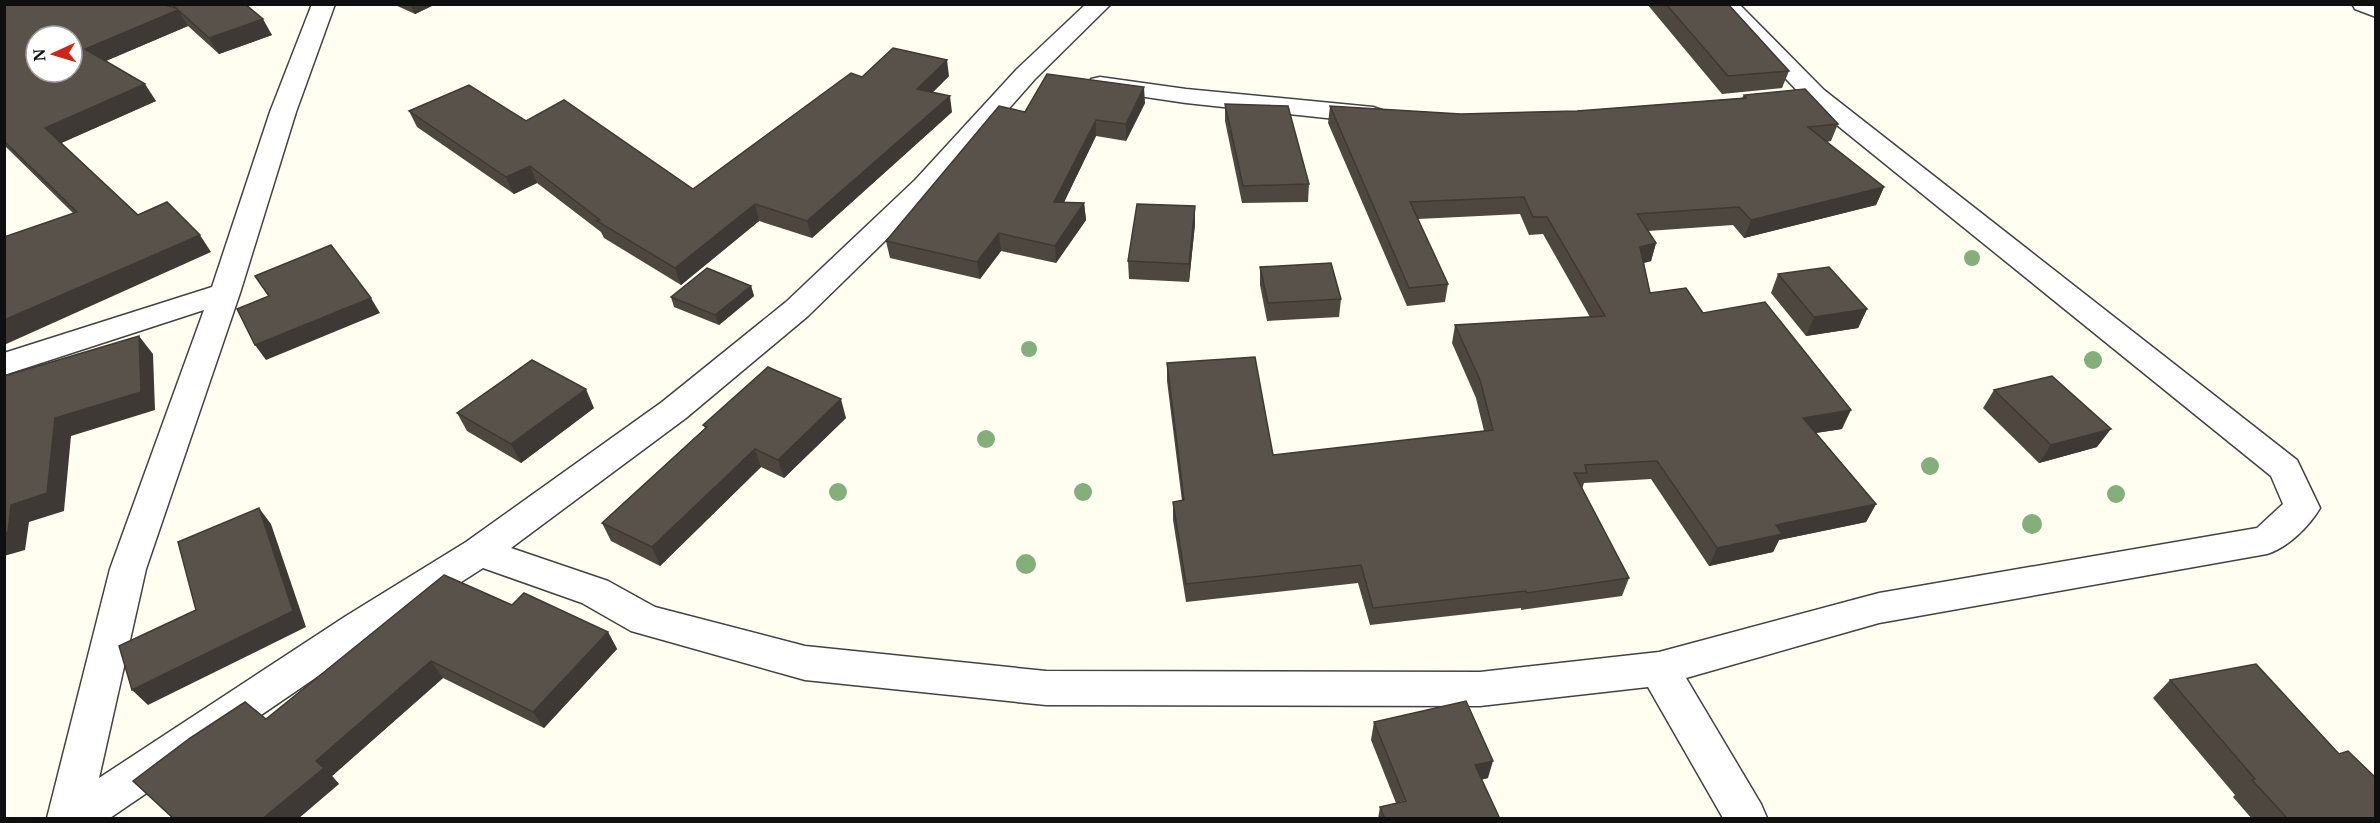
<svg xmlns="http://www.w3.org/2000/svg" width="2380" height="823" viewBox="0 0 2380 823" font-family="'Noto Serif',serif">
<rect width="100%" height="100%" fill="#fffef1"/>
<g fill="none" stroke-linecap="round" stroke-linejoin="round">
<!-- minor casing -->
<g stroke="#424242" stroke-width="3">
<g id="minor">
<path d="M312,4H335L296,112L240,293L146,569L99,778L346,616L466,542L662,402L786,302L915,180L1017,69L1086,4H1111L1035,79L935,192L808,316L686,418L511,548L608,581L655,607L805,646L1046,671L1480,672L1659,652L1879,593L2257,528L2283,504L2271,476L1806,100L1715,4H1739L1824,90L2297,460L2320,508C2309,527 2287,548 2267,554L1879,623L1686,678L1761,804L1767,818H1723L1648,687L1480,706L1046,705L805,680L631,631L582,603L483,568L374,638L110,818H47L110,569L204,310L4,375V353L212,287L270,112Z"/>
<polygon points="2352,4 2376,4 2376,17 2355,9"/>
<polygon points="1100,77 1186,89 1373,107 1382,110 1386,115 1382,120 1373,123 1186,103 1091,89 1088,84 1091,79"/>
</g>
</g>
<!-- minor -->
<use href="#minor" fill="#fff" fill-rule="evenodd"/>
</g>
<!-- trees -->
<g fill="#84af7a">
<circle cx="1972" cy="258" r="8"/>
<circle cx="1029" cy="349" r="8"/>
<circle cx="2093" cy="360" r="9"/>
<circle cx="986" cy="439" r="9"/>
<circle cx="1930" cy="466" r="9"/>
<circle cx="838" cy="492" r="9"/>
<circle cx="1083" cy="492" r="9"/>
<circle cx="2116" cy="494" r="9"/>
<circle cx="2032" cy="524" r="10"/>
<circle cx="1026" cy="564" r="10"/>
</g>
<!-- wall -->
<g fill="#4d4740">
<polygon points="4,4 173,7 171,4 245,4 272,35 219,54 188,26 106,61 156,101 61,143 138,215 211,252 73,213 4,145"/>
<polygon points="393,4 436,4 415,14"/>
<polygon points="1647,4 1728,4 1789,71 1782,88 1722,94"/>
<polygon points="949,76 933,92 952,112 812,238 759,221 681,285 604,238 601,232 537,183 514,194 417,127 409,111 526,121 693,189 862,77"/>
<polygon points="1744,95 1838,124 1831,141 1827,142 1884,187 1876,205 1744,238 1733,225 1648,231 1656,243 1651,261 1644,263 1650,293 1703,313 1842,429 1816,433 1876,504 1866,522 1779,540 1773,552 1709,566 1651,479 1584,483 1582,489 1629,578 1622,596 1521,610 1521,608 1370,625 1358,583 1186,602 1173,520 1173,502 1182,501 1167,381 1167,363 1273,455 1484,431 1476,398 1452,343 1455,325 1590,317 1543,234 1529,235 1520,214 1418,219 1448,284 1445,302 1407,306 1328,123 1330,106 1461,114 1577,111 1742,98"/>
<polygon points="1145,103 1126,141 1096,136 1064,202 1084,203 1086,220 1056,263 1001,251 980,279 890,258 886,241 1025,112"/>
<polygon points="1225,104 1309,184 1308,202 1242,203 1225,121"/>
<polygon points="1195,224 1189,282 1129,279 1128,261"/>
<polygon points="1260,267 1341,299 1339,317 1267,321 1260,285"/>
<polygon points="1778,274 1867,309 1858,328 1806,336 1771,293"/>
<polygon points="751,286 754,296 719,325 674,307 671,297"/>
<polygon points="1994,390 2097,447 2039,463 1983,408"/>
<polygon points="594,408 521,463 467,431 457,413"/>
<polygon points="846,418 784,478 761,467 660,566 611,541 602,523 705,428 703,425"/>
<polygon points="512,605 608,632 617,649 544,728 443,678 332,776 339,784 266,719"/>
<polygon points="2170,680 2376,819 2252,819 2233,797 2235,795 2153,698"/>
<polygon points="1374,722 1488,778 1396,803 1371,740"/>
<polygon points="1380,807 1385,819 1378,819"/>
</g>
<!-- shaded-wall -->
<g fill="#3e3934">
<polygon points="410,4 436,4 415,14"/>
<polygon points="178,10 188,26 96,65 85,49"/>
<polygon points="263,19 272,35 219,54 209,38"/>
<polygon points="947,60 949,76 920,105 917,89"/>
<polygon points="145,84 156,101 57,145 45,128"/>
<polygon points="1144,87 1145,103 1126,141 1126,124"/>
<polygon points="950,96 952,112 812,238 807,221"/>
<polygon points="1096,120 1096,136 1056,219 1054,202"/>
<polygon points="530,166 537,183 514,194 506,177"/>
<polygon points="1884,187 1876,205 1744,238 1751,220"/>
<polygon points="1084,203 1086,220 1056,263 1055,246"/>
<polygon points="755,204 759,221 681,285 675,268"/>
<polygon points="1195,206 1195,224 1189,282 1189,264"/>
<polygon points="999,233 1001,251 980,279 977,262"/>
<polygon points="200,235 211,252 4,345 4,320"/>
<polygon points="1656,243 1651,261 1635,265 1640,247"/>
<polygon points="751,286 754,296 719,325 715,315"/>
<polygon points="371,298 380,313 266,360 255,345"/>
<polygon points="1867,309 1858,328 1806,336 1814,317"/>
<polygon points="139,336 153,354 155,410 71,436 64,511 29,522 25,550 4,556 4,533 11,505 55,418"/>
<polygon points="586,389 594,408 521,463 511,444"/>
<polygon points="841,399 846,418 784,478 778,460"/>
<polygon points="1851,410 1842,429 1795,436 1803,418"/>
<polygon points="2111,429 2097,447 2039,463 2051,445"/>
<polygon points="755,449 761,467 660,566 652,547"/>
<polygon points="1876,504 1866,522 1779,540 1773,552 1709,566 1717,548 1776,525"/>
<polygon points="259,508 271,524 306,627 148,705 132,690 293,611"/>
<polygon points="608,632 617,649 544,728 533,712"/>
<polygon points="431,661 443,678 332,776 339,784 298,819 262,819 316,761"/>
<polygon points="1493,761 1488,778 1470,782 1475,765"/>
</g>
<!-- building -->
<g fill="#59524a" stroke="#3e3934" stroke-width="1.5" fill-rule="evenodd">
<path d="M4,4H161L176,8L172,4H245L263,19L209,38L178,10L85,49L145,84L45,128L138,215L167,202L200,235L4,320V237L77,212L4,141ZM36,36H72V72H36Z"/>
<polygon points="1666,4 1728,4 1789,71 1728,76"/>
<polygon points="893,48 947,60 917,89 950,96 807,221 755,204 675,268 597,221 600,220 530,166 506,177 409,111 469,85 526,121 564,100 693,189 851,73 862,77"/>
<polygon points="1047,74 1144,87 1126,124 1096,120 1054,202 1084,203 1055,246 999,233 977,262 886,241 999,106 1025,112"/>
<polygon points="1805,89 1838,124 1808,127 1884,187 1751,220 1739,207 1637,214 1656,243 1640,247 1650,293 1686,288 1703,313 1765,302 1851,410 1803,418 1876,504 1776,525 1782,534 1717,548 1657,461 1585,465 1587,473 1574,473 1629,578 1527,593 1526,591 1373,608 1361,565 1186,584 1173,502 1184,500 1167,363 1255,357 1273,455 1493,430 1480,380 1455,325 1605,316 1547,217 1533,217 1524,197 1410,202 1448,284 1409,288 1330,106 1461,114 1577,111 1746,98 1744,95"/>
<polygon points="1225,104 1288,106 1309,184 1243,186"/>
<polygon points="1137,204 1195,206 1189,264 1128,261"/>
<polygon points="331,245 371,298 255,345 237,309 269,296 255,276"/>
<polygon points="1331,263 1341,299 1268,303 1260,267"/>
<polygon points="1829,267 1867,309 1814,317 1778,274"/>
<polygon points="707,268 751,286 715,315 671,297"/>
<polygon points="139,336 141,392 55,418 47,493 11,505 8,532 4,533 4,376"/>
<polygon points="532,360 586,389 511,444 457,413"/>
<polygon points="768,367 841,399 778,460 755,449 652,547 602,523 707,427 703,425"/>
<polygon points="2052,376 2111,429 2051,445 1994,390"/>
<polygon points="259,508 293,611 132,690 119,646 196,610 178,542"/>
<polygon points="444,575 512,605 524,593 608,632 533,712 431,661 316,761 324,768 262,819 174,819 133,781 190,738 245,702 266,719"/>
<polygon points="2256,664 2339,754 2348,751 2376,778 2376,819 2288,819 2252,780 2255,779 2170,680"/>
<polygon points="1466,701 1493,761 1475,765 1500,819 1385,819 1380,807 1406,801 1374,722"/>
</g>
<!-- border -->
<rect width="2380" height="823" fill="none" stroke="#0f0f0f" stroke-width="12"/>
<!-- north arrow -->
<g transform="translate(54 54) rotate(266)"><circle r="28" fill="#ffffff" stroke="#9f9f9f" stroke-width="1.5"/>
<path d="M0-4.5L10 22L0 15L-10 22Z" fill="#ce2618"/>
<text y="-9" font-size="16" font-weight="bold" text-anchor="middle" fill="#0f0f0f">N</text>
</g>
</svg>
